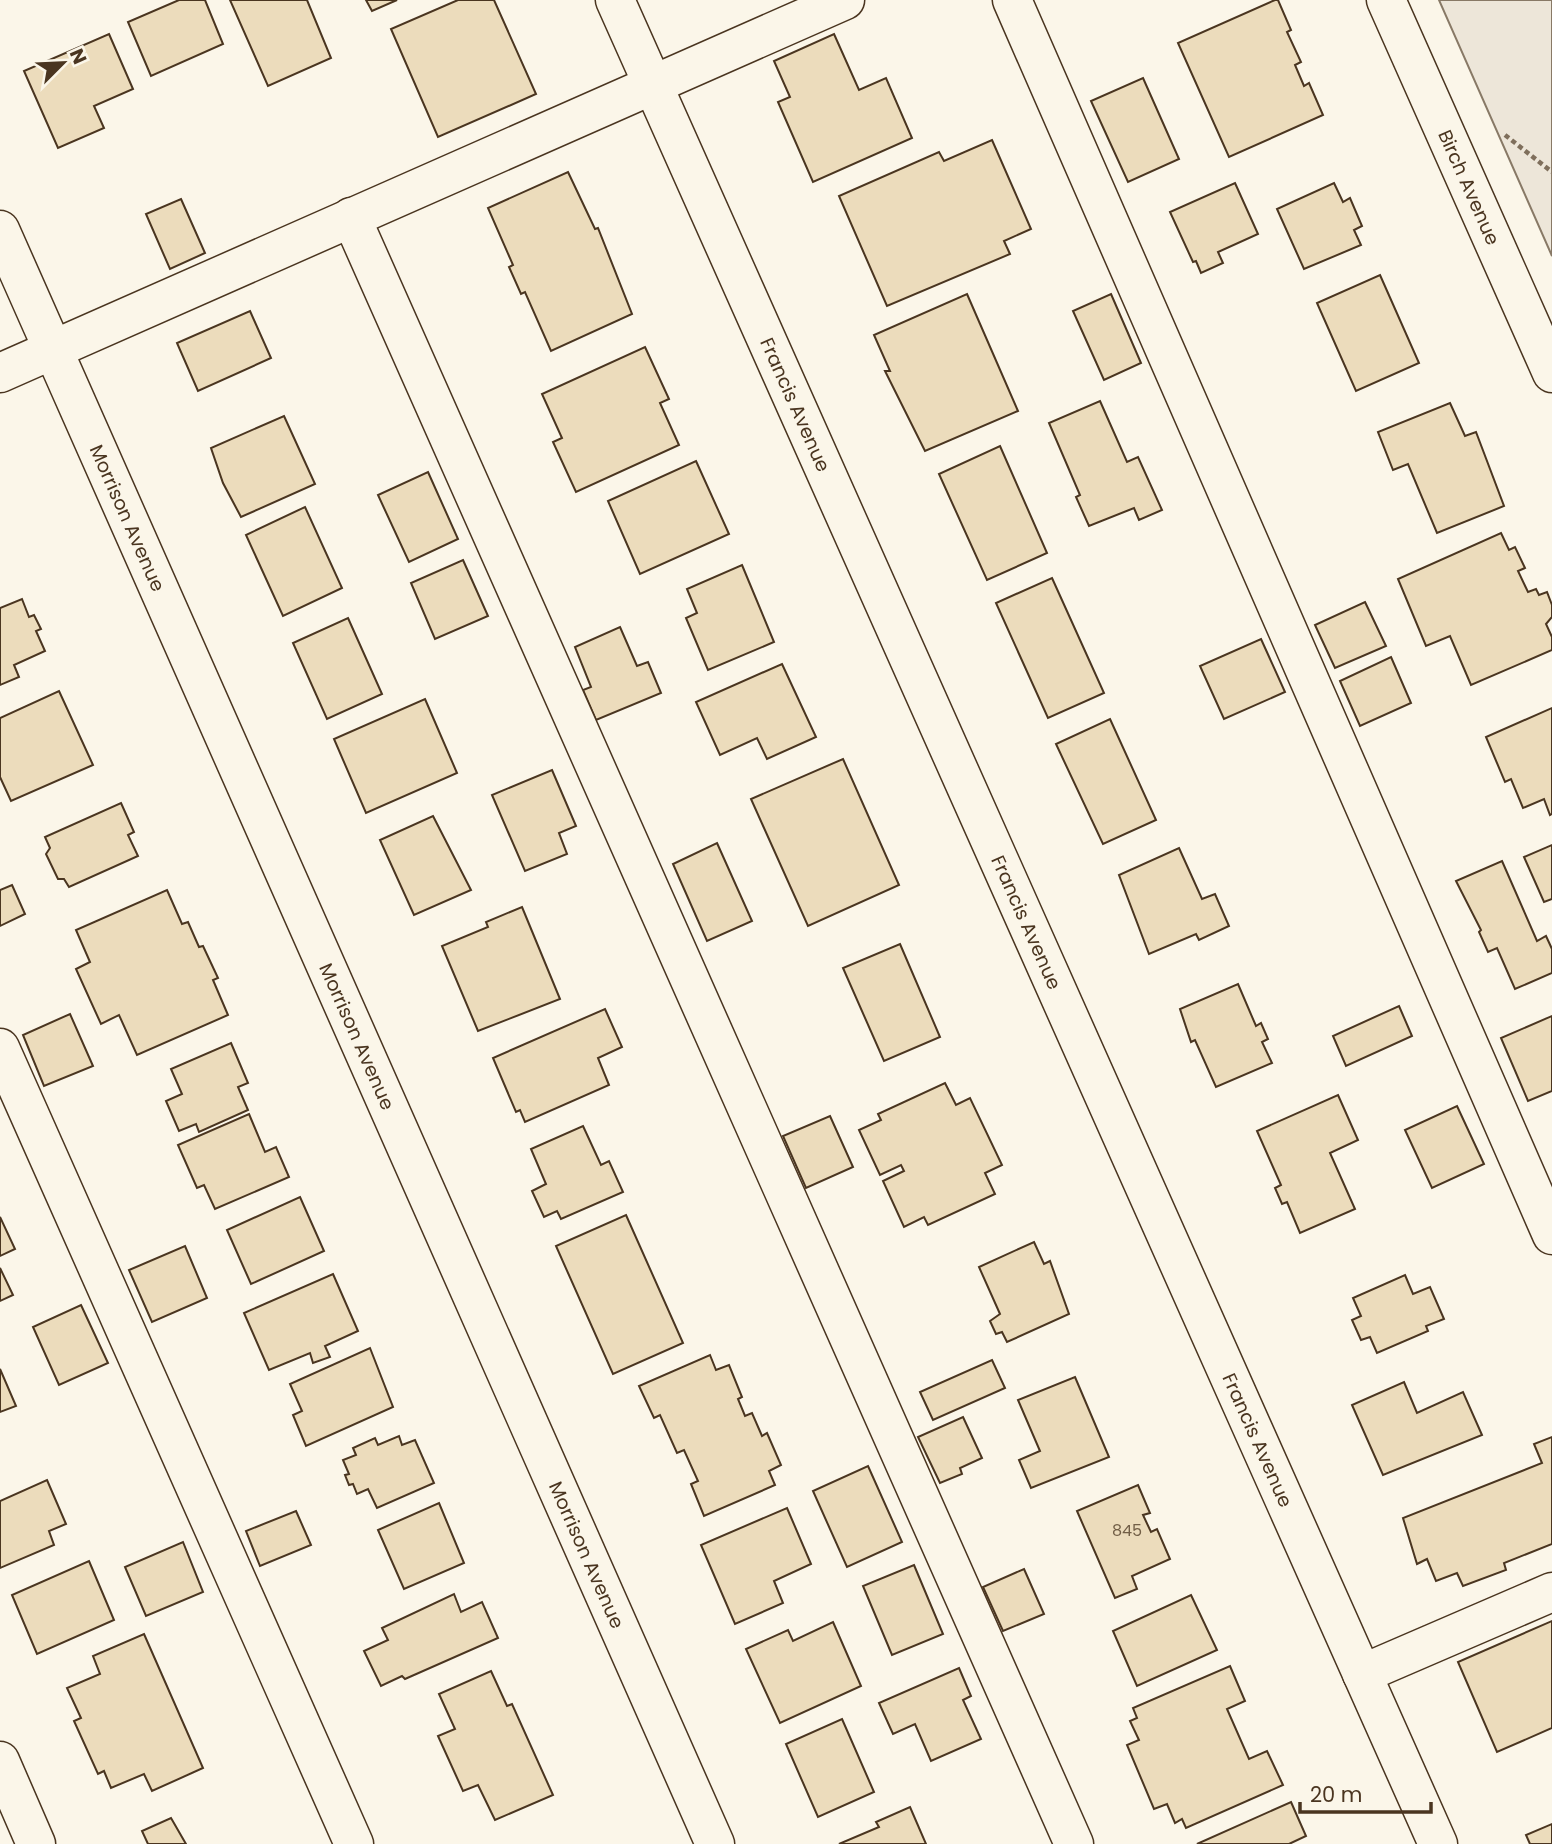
<svg xmlns="http://www.w3.org/2000/svg" width="1552" height="1844" viewBox="0 0 1552 1844" font-family="Poppins,sans-serif">
<rect width="100%" height="100%" fill="#fbf6e9"/>
<!-- green -->
<polygon fill="#ede6d9" stroke="#887966" stroke-width="2" points="1439,0 1552,0 1552,256"/>
<!-- building -->
<g fill="#ecdcbc" stroke="#4a3520" stroke-width="2">
<polygon points="179,0 205,0 223,44 151,76 128,22"/>
<polygon points="230,0 307,0 331,58 268,86"/>
<polygon points="366,0 397,0 372,11"/>
<polygon points="458,0 494,0 536,94 438,137 391,29"/>
<polygon points="1275,0 1278,0 1291,30 1287,32 1301,62 1295,65 1304,86 1309,83 1323,115 1229,157 1178,43"/>
<polygon points="109,34 133,89 94,106 104,128 58,148 24,71"/>
<polygon points="834,34 859,90 886,78 912,138 813,182 778,102 790,97 774,61"/>
<polygon points="1143,78 1179,159 1128,182 1091,101"/>
<polygon points="992,140 1031,229 1004,241 1010,254 887,306 839,196 939,152 944,161"/>
<polygon points="568,172 595,229 598,228 632,314 551,351 525,292 521,294 509,267 513,265 488,208"/>
<polygon points="1235,183 1258,234 1218,252 1223,263 1201,273 1196,261 1193,262 1170,212"/>
<polygon points="1334,183 1343,202 1350,198 1362,226 1354,230 1361,245 1304,269 1277,209"/>
<polygon points="181,199 205,253 170,269 146,214"/>
<polygon points="1380,275 1419,363 1356,391 1317,303"/>
<polygon points="967,294 1018,411 925,451 885,371 890,371 874,335"/>
<polygon points="1111,294 1141,363 1104,380 1073,311"/>
<polygon points="250,311 271,358 198,391 177,343"/>
<polygon points="645,347 669,399 660,403 679,445 576,492 553,442 562,438 542,394"/>
<polygon points="1100,401 1127,462 1138,457 1162,510 1139,520 1134,508 1089,526 1076,497 1080,495 1049,423"/>
<polygon points="1450,403 1465,436 1476,432 1504,506 1437,533 1408,464 1393,470 1378,432"/>
<polygon points="284,416 315,484 241,517 223,483 211,448"/>
<polygon points="1000,446 1047,553 987,580 939,474"/>
<polygon points="696,461 729,534 640,574 608,501"/>
<polygon points="428,472 458,539 409,562 378,495"/>
<polygon points="305,507 342,588 283,616 246,535"/>
<polygon points="1501,533 1509,550 1515,547 1525,568 1518,571 1528,592 1536,589 1539,595 1547,592 1552,605 1552,617 1546,624 1552,637 1552,650 1471,685 1450,636 1426,646 1398,579"/>
<polygon points="463,560 488,616 435,639 411,583"/>
<polygon points="742,565 774,642 708,670 686,618 697,613 687,589"/>
<polygon points="1052,578 1104,693 1048,718 996,603"/>
<polygon points="22,599 29,617 34,615 41,629 36,631 45,651 14,665 19,677 0,685 0,608"/>
<polygon points="1365,602 1386,646 1335,668 1315,625"/>
<polygon points="348,618 382,694 327,719 293,643"/>
<polygon points="620,627 637,666 648,662 661,693 596,720 583,690 591,687 575,647"/>
<polygon points="1261,639 1285,692 1224,719 1200,666"/>
<polygon points="1391,657 1411,703 1360,726 1340,681"/>
<polygon points="782,664 816,737 767,759 757,738 720,755 696,702"/>
<polygon points="59,691 93,765 11,801 0,777 0,718"/>
<polygon points="425,699 457,773 366,813 334,739"/>
<polygon points="1552,708 1552,814 1550,815 1544,799 1523,808 1511,779 1505,782 1486,737"/>
<polygon points="1110,719 1156,820 1103,844 1056,744"/>
<polygon points="843,759 899,885 808,926 751,799"/>
<polygon points="552,770 576,826 559,833 567,854 525,871 492,795"/>
<polygon points="121,803 134,832 128,835 138,856 69,887 64,879 58,879 46,854 50,848 45,837"/>
<polygon points="433,816 471,890 414,915 380,840"/>
<polygon points="717,843 752,921 707,941 673,864"/>
<polygon points="1552,845 1552,899 1544,902 1524,857"/>
<polygon points="1179,848 1202,899 1215,894 1229,926 1199,940 1196,934 1149,954 1119,875"/>
<polygon points="1502,861 1537,941 1546,936 1552,949 1552,973 1515,989 1497,948 1488,952 1479,932 1481,930 1456,881"/>
<polygon points="12,885 25,914 0,926 0,890"/>
<polygon points="167,890 182,924 188,922 199,947 203,946 218,978 213,980 228,1015 137,1055 119,1015 101,1024 76,969 90,962 76,930"/>
<polygon points="522,907 560,999 478,1031 442,946 488,927 486,922"/>
<polygon points="900,944 940,1037 884,1061 843,968"/>
<polygon points="1238,984 1256,1026 1261,1023 1268,1039 1262,1042 1272,1063 1216,1087 1195,1040 1191,1042 1180,1009"/>
<polygon points="1399,1006 1412,1036 1346,1066 1333,1036"/>
<polygon points="605,1009 622,1047 598,1058 609,1085 525,1122 520,1110 516,1112 493,1058"/>
<polygon points="70,1014 93,1066 44,1086 23,1035"/>
<polygon points="1552,1016 1552,1091 1528,1101 1501,1038"/>
<polygon points="231,1043 248,1083 238,1087 248,1110 199,1132 196,1124 179,1131 166,1101 182,1094 171,1069"/>
<polygon points="945,1083 956,1105 970,1098 1002,1165 985,1173 995,1194 928,1225 924,1217 904,1227 883,1181 904,1171 901,1165 880,1175 859,1130 881,1120 878,1114"/>
<polygon points="1338,1095 1358,1140 1330,1153 1355,1209 1300,1233 1287,1202 1282,1204 1275,1188 1281,1185 1257,1131"/>
<polygon points="1457,1106 1484,1164 1432,1188 1405,1130"/>
<polygon points="249,1114 265,1152 276,1147 289,1177 215,1209 204,1185 197,1188 178,1145"/>
<polygon points="830,1116 853,1167 806,1188 783,1136"/>
<polygon points="583,1126 601,1165 609,1161 623,1192 561,1219 557,1211 544,1217 532,1191 546,1184 531,1149"/>
<polygon points="300,1197 324,1251 251,1284 227,1230"/>
<polygon points="626,1215 683,1343 613,1374 556,1246"/>
<polygon points="0,1217 15,1249 0,1256"/>
<polygon points="1034,1242 1044,1264 1050,1261 1069,1314 1007,1342 1002,1332 996,1334 990,1321 1000,1314 979,1267"/>
<polygon points="185,1246 207,1298 152,1322 129,1270"/>
<polygon points="0,1268 13,1295 0,1301"/>
<polygon points="333,1274 358,1331 325,1346 330,1357 313,1363 310,1353 269,1370 244,1313"/>
<polygon points="1405,1275 1413,1294 1430,1287 1444,1319 1426,1326 1428,1331 1377,1353 1370,1337 1361,1340 1352,1320 1361,1316 1353,1298"/>
<polygon points="81,1305 108,1363 59,1385 33,1327"/>
<polygon points="370,1348 393,1407 306,1446 293,1415 302,1411 290,1384"/>
<polygon points="710,1355 716,1370 729,1365 742,1397 738,1399 745,1416 752,1413 762,1436 767,1433 781,1465 769,1471 775,1485 704,1516 691,1484 698,1481 684,1450 677,1453 660,1415 654,1418 639,1386"/>
<polygon points="992,1360 1005,1388 933,1420 920,1392"/>
<polygon points="0,1369 16,1406 0,1412"/>
<polygon points="1075,1377 1109,1457 1031,1488 1019,1460 1040,1451 1018,1400"/>
<polygon points="1404,1382 1417,1413 1463,1392 1482,1435 1383,1475 1352,1405"/>
<polygon points="963,1417 982,1458 960,1468 962,1474 940,1483 918,1437"/>
<polygon points="399,1436 402,1445 415,1440 434,1483 377,1508 368,1489 357,1494 353,1484 349,1485 345,1475 349,1474 343,1460 356,1455 353,1448 375,1438 378,1445"/>
<polygon points="1552,1437 1552,1544 1504,1563 1506,1570 1463,1586 1457,1573 1436,1581 1427,1559 1417,1564 1403,1518 1542,1463 1534,1444"/>
<polygon points="868,1466 902,1542 847,1567 813,1491"/>
<polygon points="47,1480 66,1524 49,1531 54,1545 0,1568 0,1501"/>
<polygon points="1138,1485 1150,1513 1143,1515 1151,1532 1157,1529 1170,1559 1132,1576 1137,1589 1115,1598 1077,1511"/>
<polygon points="439,1503 464,1563 404,1589 378,1530"/>
<polygon points="787,1508 811,1564 774,1581 783,1603 735,1624 701,1545"/>
<polygon points="296,1511 311,1545 260,1566 246,1531"/>
<polygon points="183,1542 203,1592 146,1616 125,1567"/>
<polygon points="89,1561 114,1620 37,1654 12,1595"/>
<polygon points="914,1565 943,1634 892,1655 863,1586"/>
<polygon points="1024,1569 1044,1614 1003,1631 983,1587"/>
<polygon points="454,1594 461,1612 482,1602 498,1638 405,1679 402,1676 381,1686 364,1651 388,1640 382,1628"/>
<polygon points="1191,1595 1217,1650 1137,1686 1113,1631"/>
<polygon points="1552,1621 1552,1728 1497,1752 1458,1662"/>
<polygon points="833,1622 861,1686 780,1723 746,1649 788,1630 793,1641"/>
<polygon points="144,1634 203,1768 152,1791 144,1774 111,1788 104,1771 98,1774 74,1721 81,1718 67,1688 100,1674 93,1656"/>
<polygon points="1230,1666 1245,1701 1227,1709 1249,1759 1267,1751 1283,1785 1186,1828 1182,1819 1175,1823 1167,1804 1154,1809 1127,1745 1139,1740 1130,1721 1137,1718 1133,1708"/>
<polygon points="959,1668 971,1696 963,1700 981,1739 931,1761 915,1724 893,1734 879,1703"/>
<polygon points="491,1671 507,1706 512,1704 553,1795 495,1820 478,1785 463,1791 438,1736 455,1729 439,1694"/>
<polygon points="842,1719 874,1792 818,1817 786,1744"/>
<polygon points="1291,1802 1306,1836 1289,1844 1197,1844"/>
<polygon points="910,1807 926,1844 839,1844 879,1827 876,1822"/>
<polygon points="171,1818 186,1844 148,1844 142,1831"/>
<polygon points="1552,1824 1552,1844 1530,1844 1526,1835"/>
</g>
<g fill="none" stroke-linecap="round" stroke-linejoin="round">
<!-- minor casing -->
<g stroke="#4a3520" stroke-width="41">
<g id="minor">
<path id="s1" d="M615,0L1438,1844"/>
<polyline points="1012,0 1552,1235"/>
<path id="s2" d="M1386,0L1552,373"/>
<polyline points="351,217 1074,1844"/>
<path id="s3" d="M0,230L715,1844"/>
<polyline points="0,373 845,0"/>
<polyline points="0,1048 354,1844"/>
<polyline points="1362,1674 1552,1592"/>
<polyline points="0,1761 36,1844"/>
</g>
</g>
<!-- path -->
<polyline stroke="#7f6f5c" stroke-width="4.5" stroke-dasharray="5 3.5" stroke-linecap="butt" points="1505,135 1552,172"/>
<!-- minor -->
<use href="#minor" stroke="#fbf6e9" stroke-width="38"/>
</g>
<g text-anchor="middle" stroke-width="5" stroke-linejoin="round" paint-order="stroke">
<!-- number labels -->
<g font-size="16" fill="#725f47">
<text x="1127" y="1536">845</text>
</g>
<!-- street labels -->
<g font-size="19" fill="#4a3520" stroke="#fbf6e9">
<text dy="7" stroke="none"><textPath href="#s2" startOffset="205">Birch Avenue</textPath></text>
<text dy="7" stroke="none"><textPath href="#s1" startOffset="443">Francis Avenue</textPath></text>
<text dy="7" stroke="none"><textPath href="#s3" startOffset="315">Morrison Avenue</textPath></text>
<text dy="7" stroke="none"><textPath href="#s1" startOffset="1010">Francis Avenue</textPath></text>
<text dy="7" stroke="none"><textPath href="#s3" startOffset="882">Morrison Avenue</textPath></text>
<text dy="7" stroke="none"><textPath href="#s1" startOffset="1577">Francis Avenue</textPath></text>
<text dy="7" stroke="none"><textPath href="#s3" startOffset="1449">Morrison Avenue</textPath></text>
</g>
</g>
<!-- north arrow -->
<g transform="translate(63 63) rotate(66)" stroke="#fbf6e9" stroke-width="5" paint-order="stroke">
<path d="M0-5L12 26L0 18L-12 26Z" fill="#4a3520"/>
<text y="-10" font-size="19" font-weight="bold" text-anchor="middle" fill="#4a3520">N</text>
</g>
<!-- scale -->
<path d="M1300 1802v10h131v-10" fill="none" stroke="#4a3520" stroke-width="3.5"/>
<text x="1310" y="1802" font-size="21" fill="#4a3520" stroke="#fbf6e9" stroke-width="5" paint-order="stroke">20 m</text>
</svg>
